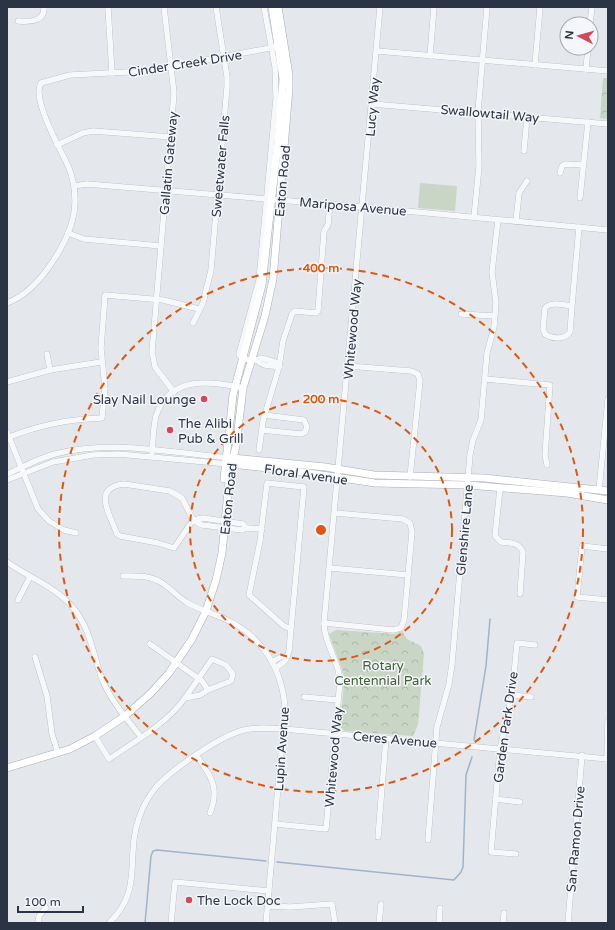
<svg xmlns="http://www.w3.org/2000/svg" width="615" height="930" viewBox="0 0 615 930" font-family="'Varela Round',sans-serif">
<defs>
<pattern id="park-crowns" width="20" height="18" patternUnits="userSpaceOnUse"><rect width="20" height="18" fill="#c9d6c5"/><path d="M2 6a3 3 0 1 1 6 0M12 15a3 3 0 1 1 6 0" fill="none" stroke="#adb8ab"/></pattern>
</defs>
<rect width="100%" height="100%" fill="#e4e7ec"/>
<!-- grass -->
<polygon fill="#c9d6c5" points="420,183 457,186 455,211 418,208"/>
<!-- park -->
<g fill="url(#park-crowns)">
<polygon points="603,78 608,78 608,119 600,118"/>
<polygon points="336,630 395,634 402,631 407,639 421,646 424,654 418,725 413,736 345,731 340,727 344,682 343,672 329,634"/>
</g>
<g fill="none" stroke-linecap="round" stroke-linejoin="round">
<!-- stream -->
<g stroke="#9fb4cc" stroke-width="1.5">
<polyline points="474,740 486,666 490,619"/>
<polyline points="277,862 454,880 461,872 463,867 466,775 472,757"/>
<polyline points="145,923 151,856 153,851 157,850 266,861"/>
</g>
<!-- street casing -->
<g stroke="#a9aeb7" stroke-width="6">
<g id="street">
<polyline points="108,7 112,73"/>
<polyline points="164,7 174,93 152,352 155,367 174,392"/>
<polyline points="264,7 275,67 276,98 259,280 239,354 242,359 257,360 261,358 275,362 276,366"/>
<path d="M18,21C29,22 45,22 44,7"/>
<polyline points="590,24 592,7"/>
<polyline points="377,51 608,71"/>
<polyline points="430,56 434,7"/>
<polyline points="535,65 540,7"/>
<polyline points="586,69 588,48"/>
<polyline points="372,104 608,124"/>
<polyline points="57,145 83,133 93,131 171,137"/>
<polyline points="524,151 527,117"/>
<polyline points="560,173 562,166 565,164 583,165"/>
<polyline points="74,186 87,184 363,207 608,230"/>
<polyline points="580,198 588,122"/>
<polyline points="474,217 479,166 478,112 487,7"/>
<polyline points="516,221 519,193 527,181"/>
<polyline points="68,233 84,239 161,246"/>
<path d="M7,303C28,295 42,278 53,261C65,243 75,222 75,201C75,190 73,178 69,168C62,152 31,99 41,83L70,75L147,71L281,46"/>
<path d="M572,306L570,332C565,340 552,339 545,334L543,329L545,308C551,301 564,305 572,306L579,227"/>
<polyline points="461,314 494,316"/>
<polyline points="193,323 203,303 211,270 227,87 227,77 216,7"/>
<polyline points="47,354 50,370"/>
<path d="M257,360C263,368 272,365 279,367L283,341L292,314L295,311L316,313L318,311L324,231L328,225L330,204"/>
<polyline points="348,366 411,371 418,374 420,381 410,477"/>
<polyline points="485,379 550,385 545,455 547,465"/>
<polyline points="7,382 50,370 101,362"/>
<polyline points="262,430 301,434 305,432 307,427 304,420 264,415"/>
<polyline points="7,432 38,509 49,521 64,530 76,533"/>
<path d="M7,438C36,426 71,419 102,418L105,388L101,348L105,295L163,300L199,309"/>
<polyline points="259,450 263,421 279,367"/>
<path d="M152,453C153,441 153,428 156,416C169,375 211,381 243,388"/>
<path d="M7,474C23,467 39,458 55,454C112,439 172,453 230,458"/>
<polyline points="7,480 53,462 93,455 118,454 228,464"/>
<path d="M124,484L170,491L182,498L193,520L174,548L158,543L120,536L117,534C110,514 91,488 124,484Z"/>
<path d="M500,488L495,536L501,542C510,543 519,542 523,552L520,594"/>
<polyline points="599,490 608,399"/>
<polygon points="203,518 243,524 246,528 242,530 202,525 193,520"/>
<polyline points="246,528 262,529"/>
<polyline points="608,549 582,546 577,597 608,600"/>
<path d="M7,562C29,578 57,587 74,609C91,630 93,655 102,679C111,701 127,719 141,737"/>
<polyline points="330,568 408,575"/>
<path d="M123,576C136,576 150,575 162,583C170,588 177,596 186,602C198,609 212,613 225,619C262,636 282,668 285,708L266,923"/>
<polyline points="18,600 30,577"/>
<polyline points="324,623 393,630 401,628 404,620 412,532 410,523 403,519 335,513"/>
<polyline points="150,644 202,681 208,690"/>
<polyline points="35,657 47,696 52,734 58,753"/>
<polyline points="287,657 289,651 304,487 267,483 260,541 249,595 284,626 291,629"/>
<polygon points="212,659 226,665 233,674 231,681 208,690 200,695 185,698"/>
<polyline points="272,662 282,656 287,657 285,661 276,668"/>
<polyline points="512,695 531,697"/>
<polyline points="304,697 338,700"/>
<path d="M95,736L109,759C136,741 166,724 185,698"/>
<path d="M197,756C211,776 220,788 210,813"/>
<polyline points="607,759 608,721"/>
<polyline points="495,799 520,802"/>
<path d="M275,824L326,829L340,681C339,660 324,644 324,623L380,7"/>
<polyline points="378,837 386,738"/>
<polyline points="428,840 437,727 449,684 452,664 470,455 473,440 481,420 487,353 494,327 496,303 492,272 498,220"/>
<polyline points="516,854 491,852 500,749 512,695 517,643 535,645"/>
<polyline points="268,906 290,907 332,904 335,923"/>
<polyline points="38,923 39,916 46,908"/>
<path d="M109,923C144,890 125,857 139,818C143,806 149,795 157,786C174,768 220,736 244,730C257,727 270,728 284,729L608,759"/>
<polyline points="171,923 175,882 269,891"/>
<polyline points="379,923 381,904"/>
<polyline points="439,923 440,908"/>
<polyline points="503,923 504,913"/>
<polyline points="568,923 582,755"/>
</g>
</g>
<!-- secondary casing -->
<g stroke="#a9aeb7" stroke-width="8">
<g id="secondary">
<polyline points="232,458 325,467 374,475 484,478 608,491"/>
<polyline points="231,464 295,471 375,483 468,485 567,493 608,500"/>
<polyline points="224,479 233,395 262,285 278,142 283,79 272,7"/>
<polyline points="7,768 70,749 95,736 125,716 151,693 169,673 192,639 206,611 216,580 222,553 230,471 236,446 243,388 265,316 273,279 289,88 289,75 278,7"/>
</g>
</g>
<!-- street -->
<use href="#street" stroke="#f7f8fa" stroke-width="5.5"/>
<!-- secondary -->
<use href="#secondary" stroke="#fff" stroke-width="7"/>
</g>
<!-- distance rings -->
<g fill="none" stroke="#df570f" stroke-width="2" stroke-dasharray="7 5">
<circle cx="321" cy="530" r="131"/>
<circle cx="321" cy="530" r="262"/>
</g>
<!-- markers -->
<g fill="#d1495b" stroke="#f4f6f9" stroke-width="1.5">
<circle cx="204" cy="399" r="4"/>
<circle cx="170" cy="430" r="4"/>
<circle cx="189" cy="900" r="4"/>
</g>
<g text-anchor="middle" stroke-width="3" stroke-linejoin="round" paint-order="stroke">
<!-- street labels -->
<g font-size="13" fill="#2b3445" stroke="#f4f6f9">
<text transform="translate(185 63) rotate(-9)" y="5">Cinder Creek Drive</text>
<text transform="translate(372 107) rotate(-85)" y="5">Lucy Way</text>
<text transform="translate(490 113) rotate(5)" y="5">Swallowtail Way</text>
<text transform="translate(168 163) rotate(-85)" y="5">Gallatin Gateway</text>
<text transform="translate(220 166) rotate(-85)" y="5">Sweetwater Falls</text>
<text transform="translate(282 181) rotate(-85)" y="5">Eaton Road</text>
<text transform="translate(353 206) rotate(5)" y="5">Mariposa Avenue</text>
<text transform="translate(352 329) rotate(-85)" y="5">Whitewood Way</text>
<text transform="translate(306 474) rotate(8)" y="5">Floral Avenue</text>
<text transform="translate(228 499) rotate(-84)" y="5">Eaton Road</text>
<text transform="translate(464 530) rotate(-85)" y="5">Glenshire Lane</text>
<text transform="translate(505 727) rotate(-82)" y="5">Garden Park Drive</text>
<text transform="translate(395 739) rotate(5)" y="5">Ceres Avenue</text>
<text transform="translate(281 749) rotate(-86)" y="5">Lupin Avenue</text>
<text transform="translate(333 757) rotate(-85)" y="5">Whitewood Way</text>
<text transform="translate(575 839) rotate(-85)" y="5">San Ramon Drive</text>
</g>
<!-- poi labels -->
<g font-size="13" fill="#2b3445" stroke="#f4f6f9" text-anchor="start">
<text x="196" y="404" text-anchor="end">Slay Nail Lounge</text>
<text x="178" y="428">The Alibi<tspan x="178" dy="15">Pub &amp; Grill</tspan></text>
<text x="197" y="905">The Lock Doc</text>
</g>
<!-- park labels -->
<g font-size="13" fill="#3f6138" stroke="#f4f6f9">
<text x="383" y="670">Rotary<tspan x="383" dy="15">Centennial Park</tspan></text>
</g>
</g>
<circle cx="321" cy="530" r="6" fill="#df570f" stroke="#f4f6f9" stroke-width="2"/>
<g font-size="12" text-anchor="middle" font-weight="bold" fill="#df570f" stroke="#f4f6f9" stroke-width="3" stroke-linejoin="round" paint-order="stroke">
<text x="321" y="272">400 m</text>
<text x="321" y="403">200 m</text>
</g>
<!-- border -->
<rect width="615" height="930" fill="none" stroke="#2b3445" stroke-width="16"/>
<!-- north arrow -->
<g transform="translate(579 36) rotate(276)"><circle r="19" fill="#f4f6f9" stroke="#a4a8b1"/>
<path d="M0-3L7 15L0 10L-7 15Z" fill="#d1495b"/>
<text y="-6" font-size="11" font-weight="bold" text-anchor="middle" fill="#2b3445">N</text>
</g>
<!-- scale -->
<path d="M18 906v6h65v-6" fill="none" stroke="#2b3445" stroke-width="2"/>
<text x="24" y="906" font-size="12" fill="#2b3445" stroke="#f4f6f9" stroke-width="3" paint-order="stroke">100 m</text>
</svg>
